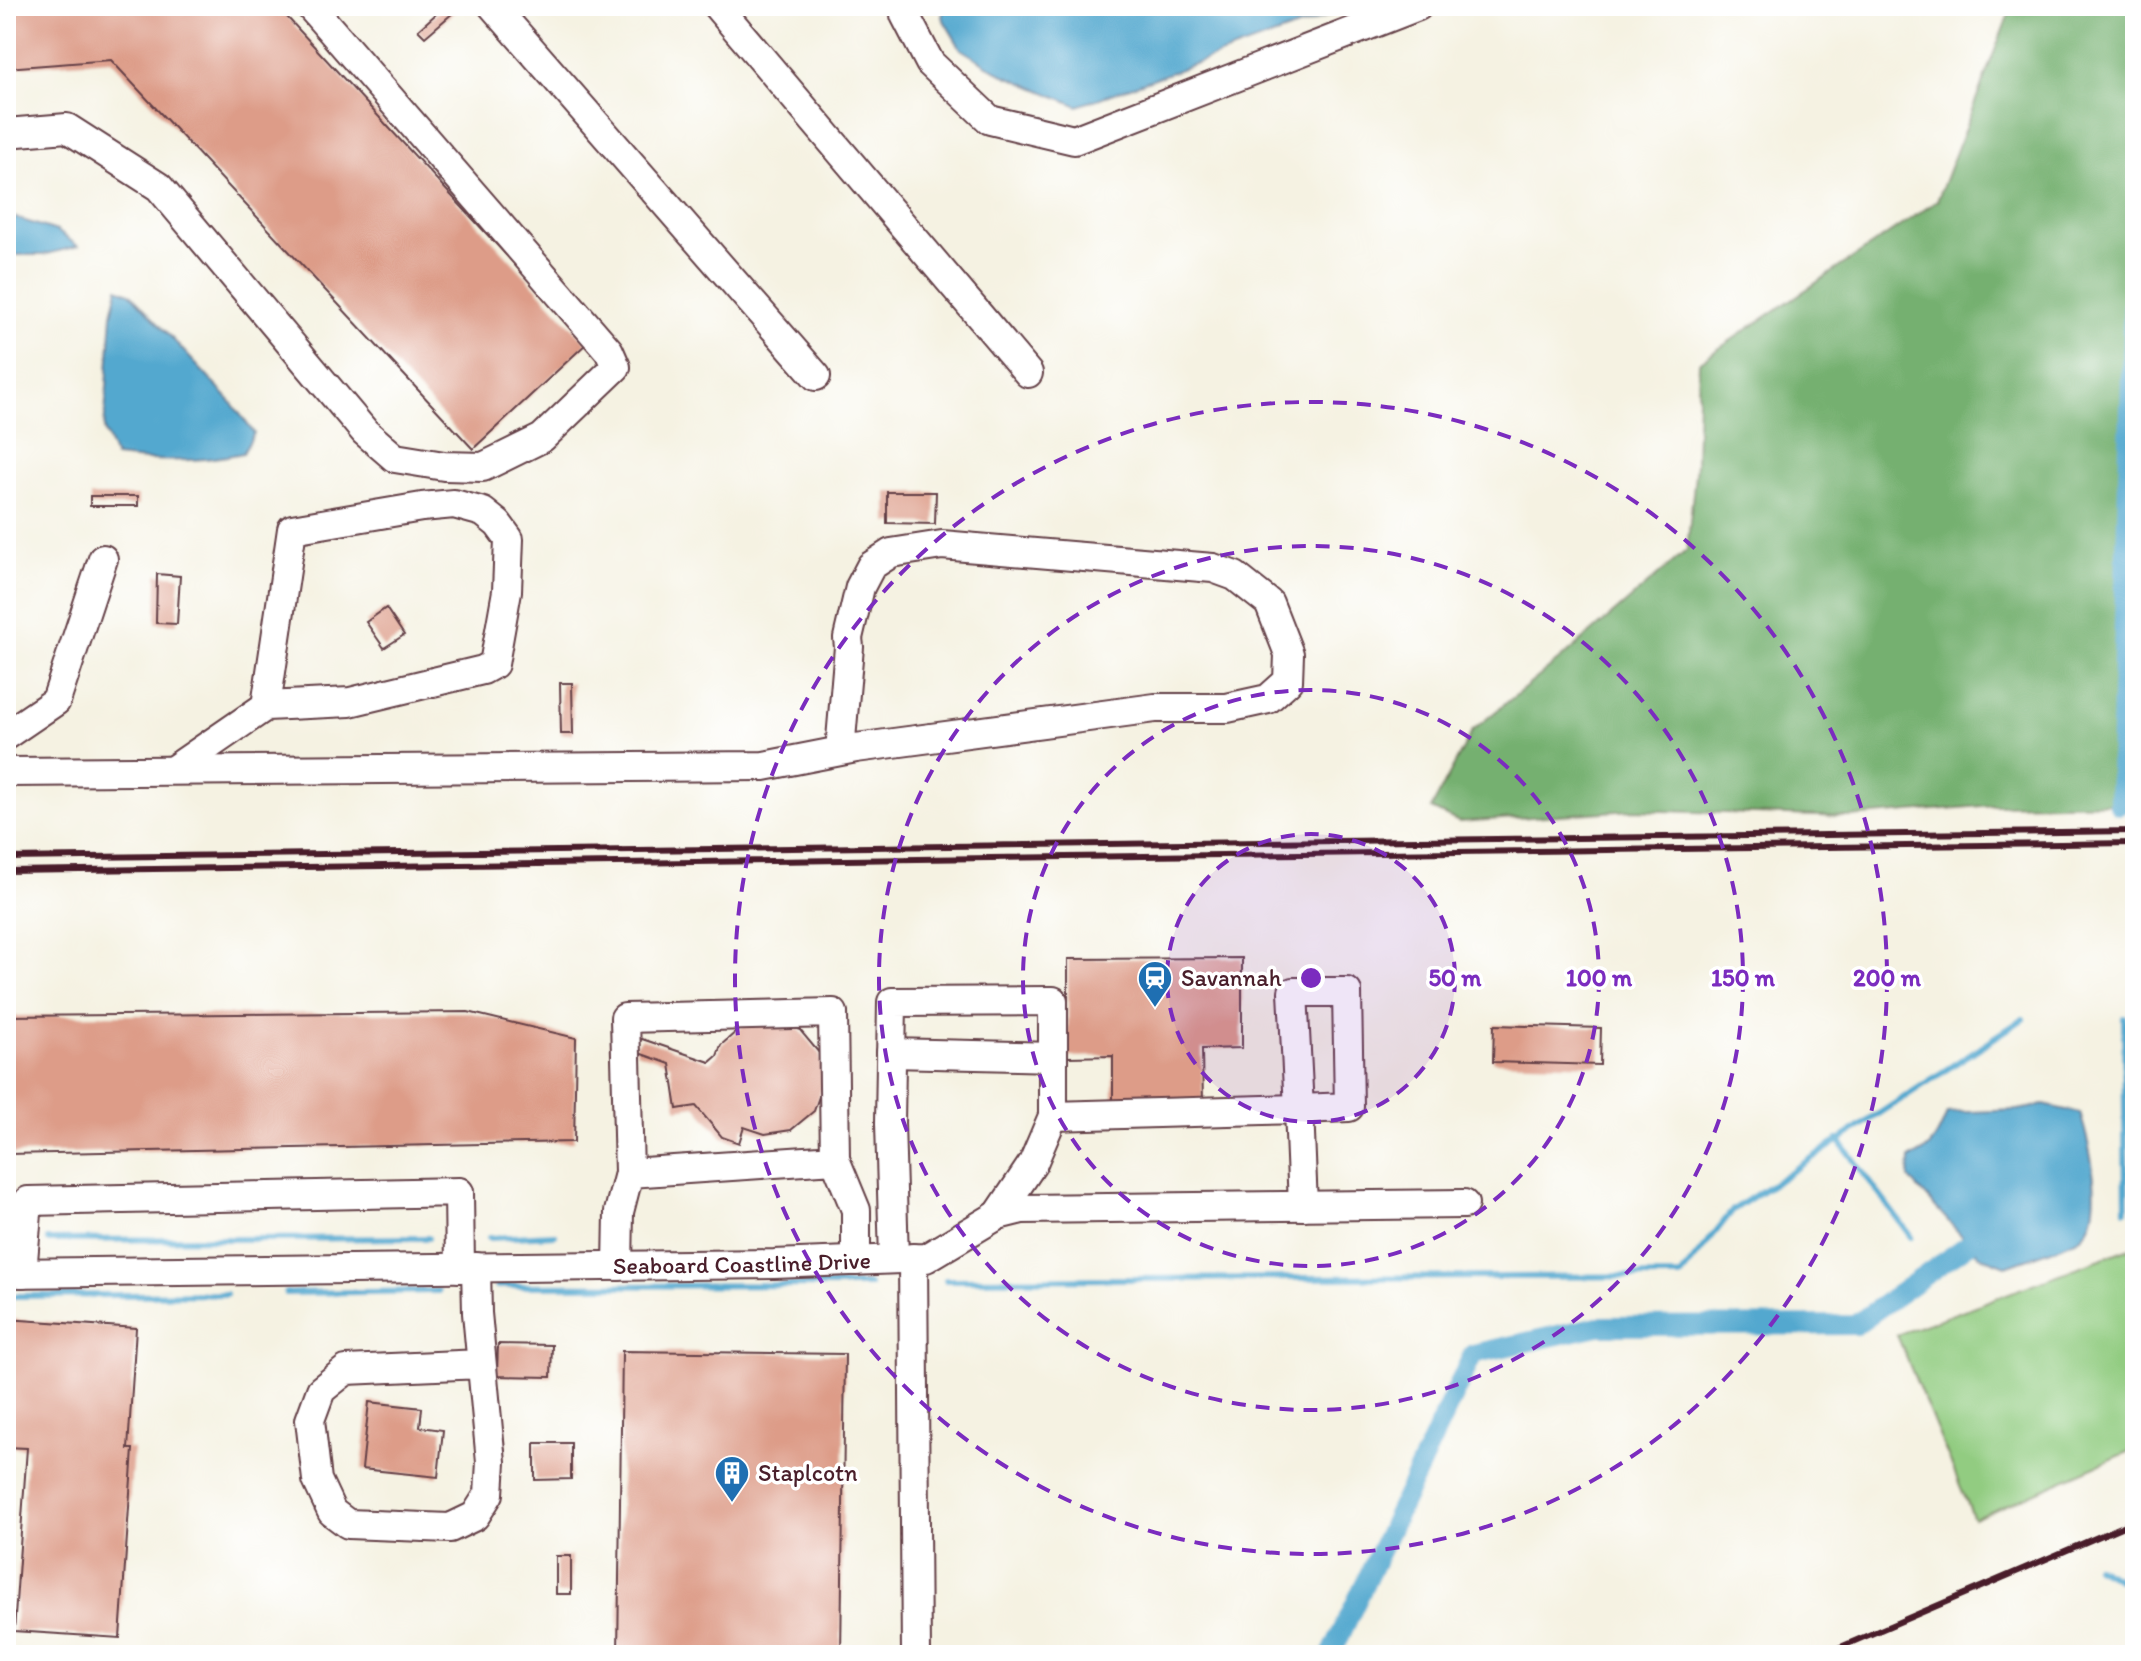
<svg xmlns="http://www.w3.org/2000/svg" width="2141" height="1661" viewBox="0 0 2141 1661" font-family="Itim,sans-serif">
<rect width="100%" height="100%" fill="#fff"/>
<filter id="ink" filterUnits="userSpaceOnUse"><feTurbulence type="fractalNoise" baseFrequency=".0125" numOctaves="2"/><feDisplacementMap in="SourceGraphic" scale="16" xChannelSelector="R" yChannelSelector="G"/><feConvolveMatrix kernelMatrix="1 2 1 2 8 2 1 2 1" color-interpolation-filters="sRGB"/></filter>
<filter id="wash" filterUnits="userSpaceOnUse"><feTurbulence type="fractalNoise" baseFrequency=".006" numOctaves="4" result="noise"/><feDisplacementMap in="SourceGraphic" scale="32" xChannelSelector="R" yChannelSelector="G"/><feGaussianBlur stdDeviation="1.8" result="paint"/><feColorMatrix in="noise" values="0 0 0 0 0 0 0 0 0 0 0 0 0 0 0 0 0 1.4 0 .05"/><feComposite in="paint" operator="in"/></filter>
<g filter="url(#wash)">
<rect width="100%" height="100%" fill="#f5f2e2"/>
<!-- green -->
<polygon fill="#92cc81" stroke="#6e7656" stroke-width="2" points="2135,1246 2135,1449 1974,1519 1897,1335"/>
<!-- forest -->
<polygon fill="#75b06f" stroke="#60684d" stroke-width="2" points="2012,6 2135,6 2135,803 1994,805 1849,817 1633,810 1459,822 1431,809 1473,730 1569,652 1687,550 1696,464 1699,362 1937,201"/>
<!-- water -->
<g fill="#53a8cf" stroke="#4e647d" stroke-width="2">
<polygon points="944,6 1356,6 1078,106 1002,74 961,49 942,17"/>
<polygon points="6,215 57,231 78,246 43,255 6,255"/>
<path d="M118,288L130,293L231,402L254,433L243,453C203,462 156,462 115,457L104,430L112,314Z"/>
<path d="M2044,1105L2080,1113C2089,1142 2107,1212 2082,1236C2072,1245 2021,1260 2006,1266L1980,1256L1909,1178L1910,1158C1931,1153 1940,1133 1947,1113L2018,1110Z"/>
</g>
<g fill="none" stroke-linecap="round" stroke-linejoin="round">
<!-- stream -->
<g stroke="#53a8cf" stroke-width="6">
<polyline points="2124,1018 2126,1210"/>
<polyline points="1838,1139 1911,1237"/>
<polyline points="489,1238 555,1235"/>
<polyline points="48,1240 428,1238"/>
<polyline points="946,1280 1681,1276 1733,1210 2023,1019"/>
<polyline points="497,1286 869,1285"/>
<polyline points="286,1293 438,1291"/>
<polyline points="6,1296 226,1294"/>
<polyline points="2133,1552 2135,1574"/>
<polyline points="2096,1567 2135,1588"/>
</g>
<!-- canal -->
<g stroke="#53a8cf" stroke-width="20">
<polyline points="2119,805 2135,234"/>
<polyline points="1331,1655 1473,1354 1598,1326 1855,1325 1969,1244"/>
</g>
</g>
<g id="blocks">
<!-- building -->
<g fill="#dd9c88">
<polygon points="6,6 277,6 587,343 473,449 111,60 6,68"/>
<polygon points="445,6 461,6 425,37 418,30"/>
<polygon points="887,492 936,492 935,524 887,523"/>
<rect x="90" y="496" width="48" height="10"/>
<polygon points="157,574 180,576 177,624 156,623"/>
<polygon points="386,608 404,635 384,648 366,622"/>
<polygon points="560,683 572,683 573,734 561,734"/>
<polygon points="1242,958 1242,1048 1202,1049 1203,1106 1113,1107 1113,1056 1068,1057 1068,959"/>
<polygon points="468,1012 576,1038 574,1142 9,1154 6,1016"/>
<polygon points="771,1020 800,1030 820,1054 824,1082 814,1111 791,1130 765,1134 744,1127 739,1143 722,1137 696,1106 677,1109 670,1064 636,1052 635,1045 642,1039 710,1062 717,1056 721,1045 745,1024"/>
<polygon points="1494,1025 1601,1028 1600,1065 1493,1062"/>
<polygon points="6,1319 136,1328 128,1449 133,1449 120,1638 14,1631 27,1448 6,1447"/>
<polygon points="498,1344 552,1345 551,1377 497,1376"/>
<polygon points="622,1351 845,1354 841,1655 618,1655"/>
<polygon points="369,1402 422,1408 420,1427 443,1430 438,1477 362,1469"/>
<polygon points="535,1443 571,1443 571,1479 535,1480"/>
<rect x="556" y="1556" width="15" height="38"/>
</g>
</g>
</g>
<g filter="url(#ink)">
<use href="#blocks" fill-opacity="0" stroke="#643f46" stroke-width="2"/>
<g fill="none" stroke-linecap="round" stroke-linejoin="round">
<!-- minor casing -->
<g stroke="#643f46" stroke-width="32">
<g id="minor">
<polyline points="493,6 816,376"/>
<polyline points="717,6 1028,373"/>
<polyline points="906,6 905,15 930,63 990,120 1074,140 1418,6"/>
<polyline points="6,133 67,128 159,187 365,432 395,458 444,466 483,467 542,438 616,367 609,351 310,6"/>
<polyline points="6,735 56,701 103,559"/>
<polyline points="173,770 266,706 292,529 422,507 454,504 483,512 498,524 509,539 507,591 494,664 483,670 350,702 266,706"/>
<polyline points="6,772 764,766 856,748 1155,708 1227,708 1268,699 1288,681 1289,654 1269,603 1235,576 1213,568 942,545 891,553 871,566 860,587 848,638 849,647 840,751"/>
<polygon points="1293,992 1347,992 1349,1107 1299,1109"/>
<polyline points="891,1053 1053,1057"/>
<polyline points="1053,1116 1299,1109 1303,1206"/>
<polyline points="629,1173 625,1018 833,1013 835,1159"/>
<polyline points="913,1258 916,1655"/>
<polyline points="894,1259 890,1123 892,1002 1053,1001 1053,1116 1033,1163 998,1215"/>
<polyline points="618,1266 619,1212 629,1173 835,1159 856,1210 856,1261"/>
<polyline points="476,1267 477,1313 491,1462 489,1494 475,1516 450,1528 348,1524 332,1512 317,1480 310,1420 321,1390 346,1370 481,1364"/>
<path id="s1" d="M6,1273L774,1264L926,1258L998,1215L1022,1209L1464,1204"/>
<polyline points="22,1273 28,1201 459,1192 460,1268"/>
</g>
</g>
<!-- minor -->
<use href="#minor" stroke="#fff" stroke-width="28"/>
<!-- rail -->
<g stroke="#4a1f2b" stroke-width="6">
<polyline points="6,858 2135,831"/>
<polyline points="6,871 2135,843"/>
<polyline points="1822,1655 2135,1521"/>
</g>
</g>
</g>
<!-- distance rings -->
<circle cx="1311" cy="978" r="144" fill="#7b2cbf" fill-opacity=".12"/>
<g fill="none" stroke="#7b2cbf" stroke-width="4" stroke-dasharray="14 10">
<circle cx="1311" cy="978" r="144"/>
<circle cx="1311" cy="978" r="288"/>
<circle cx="1311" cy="978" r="432"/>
<circle cx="1311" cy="978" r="576"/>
</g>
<!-- icons -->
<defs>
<g id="station-pin" transform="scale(1.8)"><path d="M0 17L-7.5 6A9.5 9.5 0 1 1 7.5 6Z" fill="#1f6fb2" stroke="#fff"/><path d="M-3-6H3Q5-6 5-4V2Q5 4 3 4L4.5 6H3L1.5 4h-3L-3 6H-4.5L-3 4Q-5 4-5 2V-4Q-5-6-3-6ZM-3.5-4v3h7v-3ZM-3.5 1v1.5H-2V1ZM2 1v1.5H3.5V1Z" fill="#fff"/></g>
<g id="building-pin" transform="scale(1.8)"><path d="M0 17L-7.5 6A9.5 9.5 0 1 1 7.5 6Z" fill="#1f6fb2" stroke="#fff"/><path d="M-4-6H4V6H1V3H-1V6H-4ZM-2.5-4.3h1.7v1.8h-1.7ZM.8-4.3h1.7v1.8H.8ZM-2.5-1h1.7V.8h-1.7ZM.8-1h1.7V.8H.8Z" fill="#fff"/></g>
</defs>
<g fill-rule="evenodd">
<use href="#station-pin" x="1155" y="978"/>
<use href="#building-pin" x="732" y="1473"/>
</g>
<g text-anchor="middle" stroke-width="7" stroke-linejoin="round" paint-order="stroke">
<!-- poi labels -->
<g font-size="24" fill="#4a1f2b" stroke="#fff" text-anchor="start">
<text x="1181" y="986">Savannah</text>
<text x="758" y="1481">Staplcotn</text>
</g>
<!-- street labels -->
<g font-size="24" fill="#4a1f2b" stroke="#fff">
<text dy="8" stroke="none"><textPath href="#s1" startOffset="736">Seaboard Coastline Drive</textPath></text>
</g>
</g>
<circle cx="1311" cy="978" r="12" fill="#7b2cbf" stroke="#fff" stroke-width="4"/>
<g font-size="24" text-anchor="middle" font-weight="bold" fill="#7b2cbf" stroke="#fff" stroke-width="7" stroke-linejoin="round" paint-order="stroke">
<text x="1455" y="986">50 m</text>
<text x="1599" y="986">100 m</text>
<text x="1743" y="986">150 m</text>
<text x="1887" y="986">200 m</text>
</g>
<!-- margin -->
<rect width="2141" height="1661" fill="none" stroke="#fff" stroke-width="32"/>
</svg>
